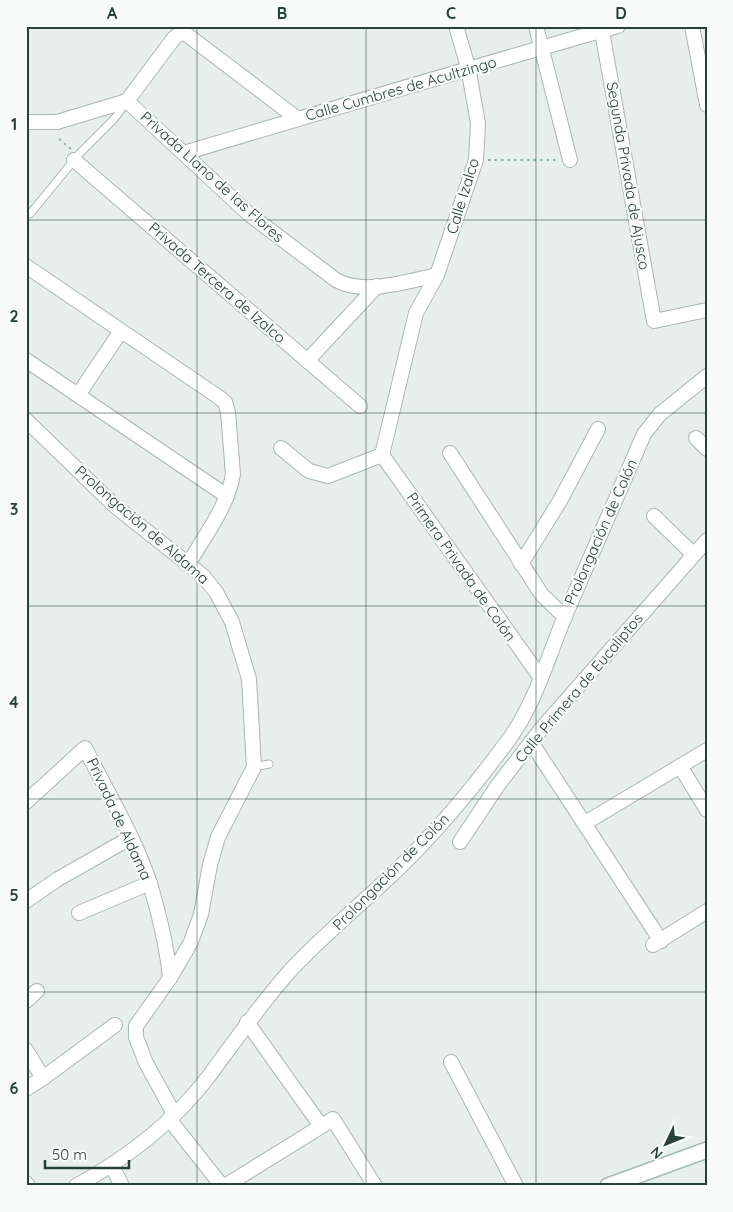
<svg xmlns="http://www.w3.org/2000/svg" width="733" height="1212" viewBox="0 0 733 1212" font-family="Quicksand,sans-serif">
<rect width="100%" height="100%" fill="#e6efeb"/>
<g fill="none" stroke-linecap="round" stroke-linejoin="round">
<!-- lane casing -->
<g stroke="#a8b8b2" stroke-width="9">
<g id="lane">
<polyline points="30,214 79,154 114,119 126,103"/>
<polyline points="254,767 269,764"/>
</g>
</g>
<!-- street casing -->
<g stroke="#a8b8b2" stroke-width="16">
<g id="street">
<polyline points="536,26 570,160"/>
<polyline points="601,26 654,321 707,310"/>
<polyline points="692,26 707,105"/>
<path d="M298,119L186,34L181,33L174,38L127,101L250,215L336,280C364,296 408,281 437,275"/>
<polyline points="26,122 57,122 127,101"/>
<path d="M184,153C328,110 473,67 618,26"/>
<polyline points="74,160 360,406"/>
<path d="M26,266L220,398L225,402L228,412L233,474C228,506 205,535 189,563"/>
<polyline points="26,360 227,496"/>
<polyline points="307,361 377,286"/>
<polyline points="78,395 121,331"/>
<polyline points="26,420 115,506 203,576 216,592 232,622 249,679 254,767 218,837 210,865 201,914 191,942 170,978 136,1026 136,1037 146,1063 174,1114"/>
<polyline points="696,438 707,449"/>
<polyline points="281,448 309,471 328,476 382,455"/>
<polyline points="450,453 542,595 565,617"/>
<polyline points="382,455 416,313 437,275 476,160 478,123 468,67 456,26"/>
<polyline points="382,455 541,678"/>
<polyline points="654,516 693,554"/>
<polyline points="521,564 561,499 598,429"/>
<polyline points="531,742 661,941"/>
<polyline points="680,766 707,810"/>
<path d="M26,802L85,748C107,792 135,837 150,884C159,914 167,947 170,978"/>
<polyline points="585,823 707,750"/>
<polyline points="460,842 498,785 542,728 707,540"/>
<polyline points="26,901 58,879 130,838"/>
<polyline points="79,913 150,883"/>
<polyline points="653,945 707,911"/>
<polyline points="26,1001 37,991"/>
<polyline points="247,1022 321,1126"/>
<polyline points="26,1050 43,1078 115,1025"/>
<polyline points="451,1062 516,1186"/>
<polyline points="26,1089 43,1078"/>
<polyline points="169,1119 222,1186"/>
<polyline points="112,1166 122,1186"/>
<polyline points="26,1183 28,1186"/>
<path d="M76,1186C127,1158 174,1122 209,1076C235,1041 259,1006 288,973C323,935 364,902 400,867C440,828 477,783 510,738C536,701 548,657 565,616C591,555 618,495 644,434L660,414L707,376"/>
<polyline points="225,1186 333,1119 375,1186"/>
</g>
</g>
<!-- secondary casing -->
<g stroke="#a4bbb3" stroke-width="18">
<polyline id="secondary" points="608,1186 707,1150"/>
</g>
<!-- path -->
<g stroke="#86b3a5" stroke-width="2" stroke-dasharray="2.5 4" stroke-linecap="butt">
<polyline points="59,139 71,149"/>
<polyline points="488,160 558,160"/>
<polyline points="26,231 28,223"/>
</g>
<!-- lane -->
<use href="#lane" stroke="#fff" stroke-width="7"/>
<!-- street -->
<use href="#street" stroke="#fff" stroke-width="14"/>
<!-- secondary -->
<use href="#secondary" stroke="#fff" stroke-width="15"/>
</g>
<!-- grid -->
<path fill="none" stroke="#24423a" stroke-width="1" stroke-opacity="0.55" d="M197,26V1186M366,26V1186M536,26V1186M26,220H707M26,413H707M26,606H707M26,799H707M26,992H707"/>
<g text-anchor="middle" stroke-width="4.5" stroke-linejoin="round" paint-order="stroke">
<!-- street labels -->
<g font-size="15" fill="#24423a" stroke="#f7fbf9">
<text transform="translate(401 89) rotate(-16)" y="5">Calle Cumbres de Acultzingo</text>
<text transform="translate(628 176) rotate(80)" y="5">Segunda Privada de Ajusco</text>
<text transform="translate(212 177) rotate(42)" y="5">Privada Llano de las Flores</text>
<text transform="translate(463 196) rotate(-73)" y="5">Calle Izalco</text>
<text transform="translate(217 283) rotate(41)" y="5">Privada Tercera de Izalco</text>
<text transform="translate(142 525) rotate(41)" y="5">Prolongación de Aldama</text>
<text transform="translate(601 532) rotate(-66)" y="5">Prolongación de Colón</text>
<text transform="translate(461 567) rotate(55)" y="5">Primera Privada de Colón</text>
<text transform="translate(579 688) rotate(-50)" y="5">Calle Primera de Eucaliptos</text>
<text transform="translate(119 819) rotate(65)" y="5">Privada de Aldama</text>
<text transform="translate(391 872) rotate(-45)" y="5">Prolongación de Colón</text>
</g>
</g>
<!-- border -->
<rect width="733" height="1212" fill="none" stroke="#f7fbf9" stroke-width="55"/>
<!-- north arrow -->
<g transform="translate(666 1144) rotate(227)" stroke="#f7fbf9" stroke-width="4" paint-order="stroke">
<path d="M0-4L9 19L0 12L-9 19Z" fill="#24423a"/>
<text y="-8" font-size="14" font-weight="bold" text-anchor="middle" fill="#24423a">N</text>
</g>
<!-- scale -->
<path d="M45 1160v8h84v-8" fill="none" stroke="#24423a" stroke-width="2.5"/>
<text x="52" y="1160" font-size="15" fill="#24423a" stroke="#f7fbf9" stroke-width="4" paint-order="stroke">50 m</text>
<rect x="28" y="28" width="678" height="1156" fill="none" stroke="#24423a" stroke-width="2"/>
<g font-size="16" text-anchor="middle" font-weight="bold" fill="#24423a">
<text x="112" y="19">A</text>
<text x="282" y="19">B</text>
<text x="451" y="19">C</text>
<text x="621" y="19">D</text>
<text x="14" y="130">1</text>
<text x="14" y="322">2</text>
<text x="14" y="515">3</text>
<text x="14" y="708">4</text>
<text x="14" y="901">5</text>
<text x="14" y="1094">6</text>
</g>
</svg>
